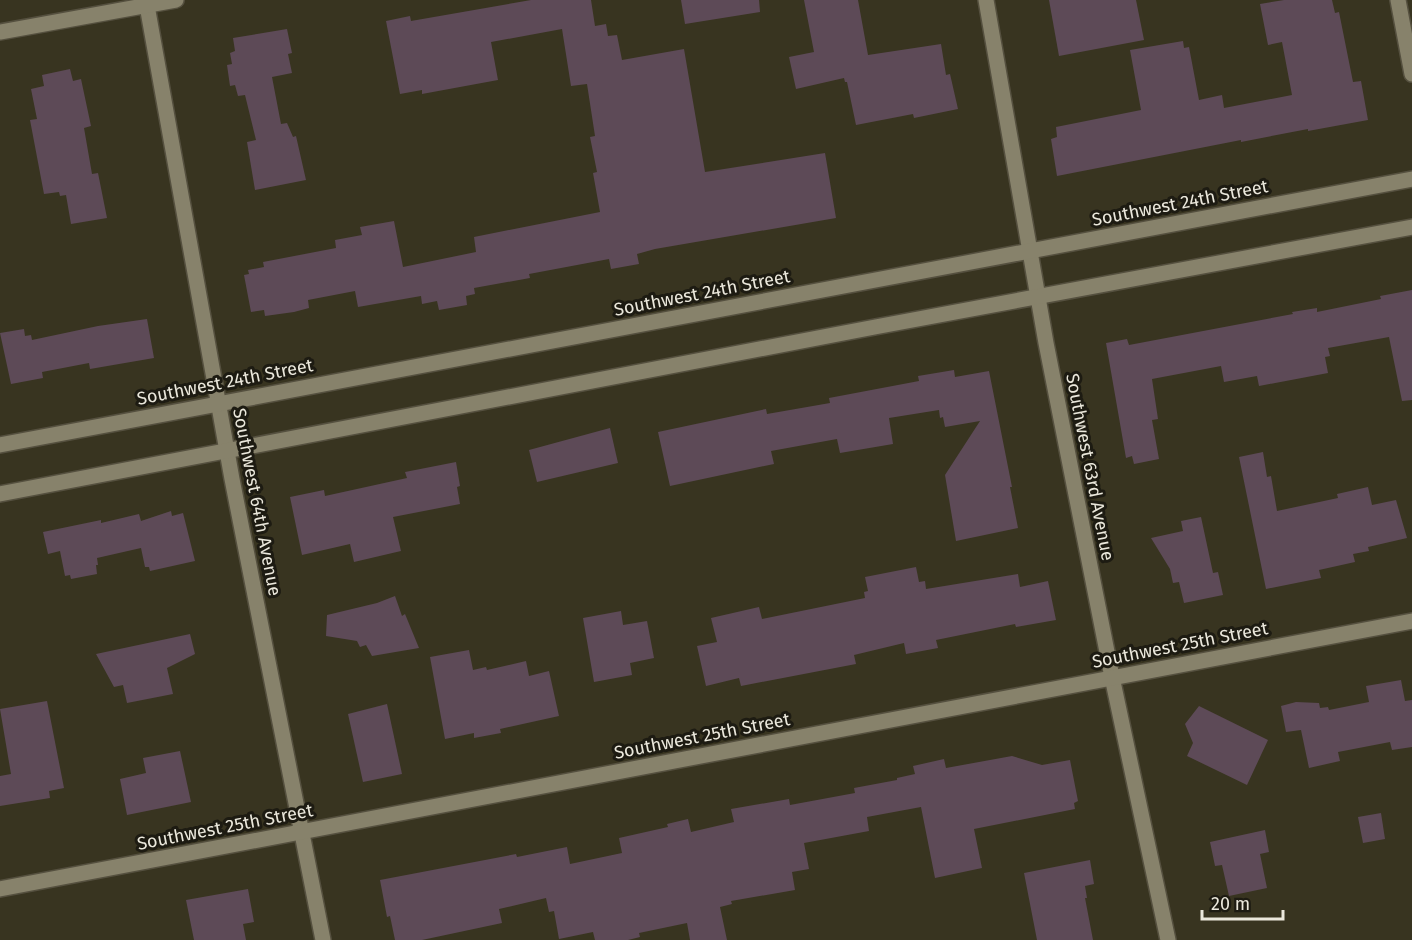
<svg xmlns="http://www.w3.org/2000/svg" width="1412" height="940" viewBox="0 0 1412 940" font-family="'Fira Sans',sans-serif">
<rect width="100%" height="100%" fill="#383420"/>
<!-- building -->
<g fill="#5d4a57">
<polygon points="531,0 591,0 595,26 606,24 608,36 617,35 622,60 684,49 705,172 825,153 836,218 655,249 637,254 639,264 611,269 609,259 529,274 530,278 474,288 475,294 466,296 467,305 439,310 437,301 422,304 421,296 358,307 355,291 308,300 309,308 294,312 265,316 264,310 251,312 244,275 249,274 248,270 264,267 263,262 336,248 335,240 362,235 360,227 394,221 403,267 476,252 474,237 600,212 593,173 597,172 590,137 595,136 587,84 571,86 562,29 491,42 498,80 422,94 422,90 400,94 386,21 410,16 411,21"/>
<polygon points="681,0 759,0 760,12 685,24"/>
<polygon points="804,0 858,0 868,55 941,44 946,75 950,74 958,109 914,118 913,114 856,125 847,82 845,82 844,78 796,89 789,57 814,52"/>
<polygon points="1049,0 1136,0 1144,40 1059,56"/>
<polygon points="1284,0 1332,0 1335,13 1339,12 1353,82 1361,81 1368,120 1308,131 1308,129 1241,142 1241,140 1057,176 1051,139 1057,137 1056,127 1141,110 1130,50 1183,41 1184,48 1189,47 1199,100 1222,95 1224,108 1292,95 1282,42 1268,45 1260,4"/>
<polygon points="287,29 292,53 288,54 292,73 272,77 281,124 287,123 293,137 296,136 306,180 255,190 247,142 256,140 245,95 238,96 235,85 230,86 227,65 232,64 230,53 235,51 233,38"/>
<polygon points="70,69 73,81 81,79 91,126 84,128 92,174 98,173 107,218 71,224 66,195 60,196 59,192 44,194 30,120 37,119 31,89 44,86 42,75"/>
<polygon points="1412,290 1412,400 1402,401 1389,337 1328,348 1330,356 1325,357 1328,373 1259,386 1257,376 1224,382 1221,366 1152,379 1158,419 1152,420 1159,459 1134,464 1132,456 1126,458 1106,343 1127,339 1129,345 1293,314 1292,312 1317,308 1317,312 1381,299 1380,296"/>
<polygon points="147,319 154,358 90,369 89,363 42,372 43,378 11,384 0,333 24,329 25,336 31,335 32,340 98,326"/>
<polygon points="954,370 955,377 989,371 1012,487 1010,487 1018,528 956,541 945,475 980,421 945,427 943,417 940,418 939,410 889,418 893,444 840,453 837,439 771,451 774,464 670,486 658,432 766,409 767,414 830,403 829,398 919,381 918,376"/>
<polygon points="610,428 618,463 537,482 529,450"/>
<polygon points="1263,452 1267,477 1271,476 1277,511 1338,498 1337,494 1368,487 1372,505 1396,500 1407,538 1368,547 1369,551 1353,554 1355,562 1319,570 1321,578 1266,589 1239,457"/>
<polygon points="456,462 460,486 457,487 460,504 393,517 401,551 354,562 350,544 302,555 290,497 324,490 325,496 407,478 405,472"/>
<polygon points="171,511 172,516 183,513 195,561 150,571 149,567 145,567 141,548 97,558 98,565 96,565 97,574 71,579 70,575 65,576 60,551 48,554 43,532 101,520 101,523 139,514 141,521"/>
<polygon points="1201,517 1213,573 1218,572 1223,595 1184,603 1179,582 1173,583 1170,569 1151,538 1183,531 1181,521"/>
<polygon points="916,567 919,582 925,581 926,589 1018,574 1020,587 1048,581 1056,620 1016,627 1015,624 936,640 938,648 906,654 904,643 854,655 856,664 741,686 739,678 706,686 697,646 717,642 711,618 759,607 762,619 865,598 864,592 868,591 865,577"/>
<polygon points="395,596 402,616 405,614 419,648 372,656 366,645 360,647 357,641 326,636 327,615 377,603"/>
<polygon points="621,611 623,625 647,621 654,658 630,663 632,675 594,682 583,618"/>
<polygon points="190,634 195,654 167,668 173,694 127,703 123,685 114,687 96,654"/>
<polygon points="469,650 473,670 486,667 487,670 526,661 529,676 549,671 559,716 500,729 501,733 474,738 474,733 445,739 430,657"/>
<polygon points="1401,680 1405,701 1412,700 1412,747 1392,750 1390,742 1338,752 1340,761 1309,768 1301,730 1286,732 1281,706 1296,702 1319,703 1320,708 1328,707 1329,710 1369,702 1366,686"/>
<polygon points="47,701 64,788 49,791 50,798 0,806 0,776 11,774 0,709"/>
<polygon points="387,704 402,774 363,782 348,714"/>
<polygon points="1199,706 1268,740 1247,785 1187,756 1193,743 1185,724"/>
<polygon points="180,751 191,802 127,815 120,779 146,773 143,758"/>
<polygon points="1012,756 1042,765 1070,760 1078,801 1074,803 1075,809 974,829 982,868 935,878 921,807 867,817 869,831 804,843 809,869 792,872 795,890 731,901 732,904 720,907 727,940 690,940 687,923 639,933 640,937 628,940 595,940 593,932 559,939 554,911 549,912 546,898 499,909 502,923 422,940 395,940 390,916 387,917 380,880 516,854 517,857 567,847 570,864 622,853 619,838 668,827 667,824 688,819 691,832 734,822 731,809 789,799 790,805 855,793 854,788 897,780 897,778 915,774 913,766 944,759 946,768"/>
<polygon points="1381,813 1385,839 1363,843 1358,817"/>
<polygon points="1265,830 1269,852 1260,854 1267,888 1229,896 1222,865 1215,866 1210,842"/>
<polygon points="1090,860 1094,884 1085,886 1087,898 1085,898 1093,940 1037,940 1024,873"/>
<polygon points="248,889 254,922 243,924 246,940 194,940 186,900"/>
</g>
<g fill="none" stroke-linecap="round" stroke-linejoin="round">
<!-- street casing -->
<g stroke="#55503f" stroke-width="18">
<g id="street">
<polyline points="146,0 232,479 323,940"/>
<polyline points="986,0 1046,343 1112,677 1168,940"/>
<polyline points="1398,0 1412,74"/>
<polyline points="0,32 176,0"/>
<polyline points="0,889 1412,621"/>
</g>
</g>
<!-- secondary casing -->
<g stroke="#55503f" stroke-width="18">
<g id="secondary">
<polyline points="0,445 1412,179"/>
<polyline points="0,494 875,327 1412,227"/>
</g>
</g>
<!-- street -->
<use href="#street" stroke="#87826b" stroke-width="15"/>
<!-- secondary -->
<use href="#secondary" stroke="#87826b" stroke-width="15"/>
</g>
<g text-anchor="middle" stroke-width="6" stroke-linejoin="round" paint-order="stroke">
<!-- street labels -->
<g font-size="18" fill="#ebe8dc" stroke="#1d1b12">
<text transform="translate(1180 203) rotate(-11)" y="6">Southwest 24th Street</text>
<text transform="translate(702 293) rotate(-11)" y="6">Southwest 24th Street</text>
<text transform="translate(225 382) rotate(-11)" y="6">Southwest 24th Street</text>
<text transform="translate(1090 467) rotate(79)" y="6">Southwest 63rd Avenue</text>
<text transform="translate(257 502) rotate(79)" y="6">Southwest 64th Avenue</text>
<text transform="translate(1180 645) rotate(-11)" y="6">Southwest 25th Street</text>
<text transform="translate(702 736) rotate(-11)" y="6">Southwest 25th Street</text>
<text transform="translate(225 827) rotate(-11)" y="6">Southwest 25th Street</text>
</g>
</g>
<!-- scale -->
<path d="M1202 910v9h81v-9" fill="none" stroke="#ebe8dc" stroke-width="3"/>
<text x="1211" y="910" font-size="18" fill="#ebe8dc" stroke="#1d1b12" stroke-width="4.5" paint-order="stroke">20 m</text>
</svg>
